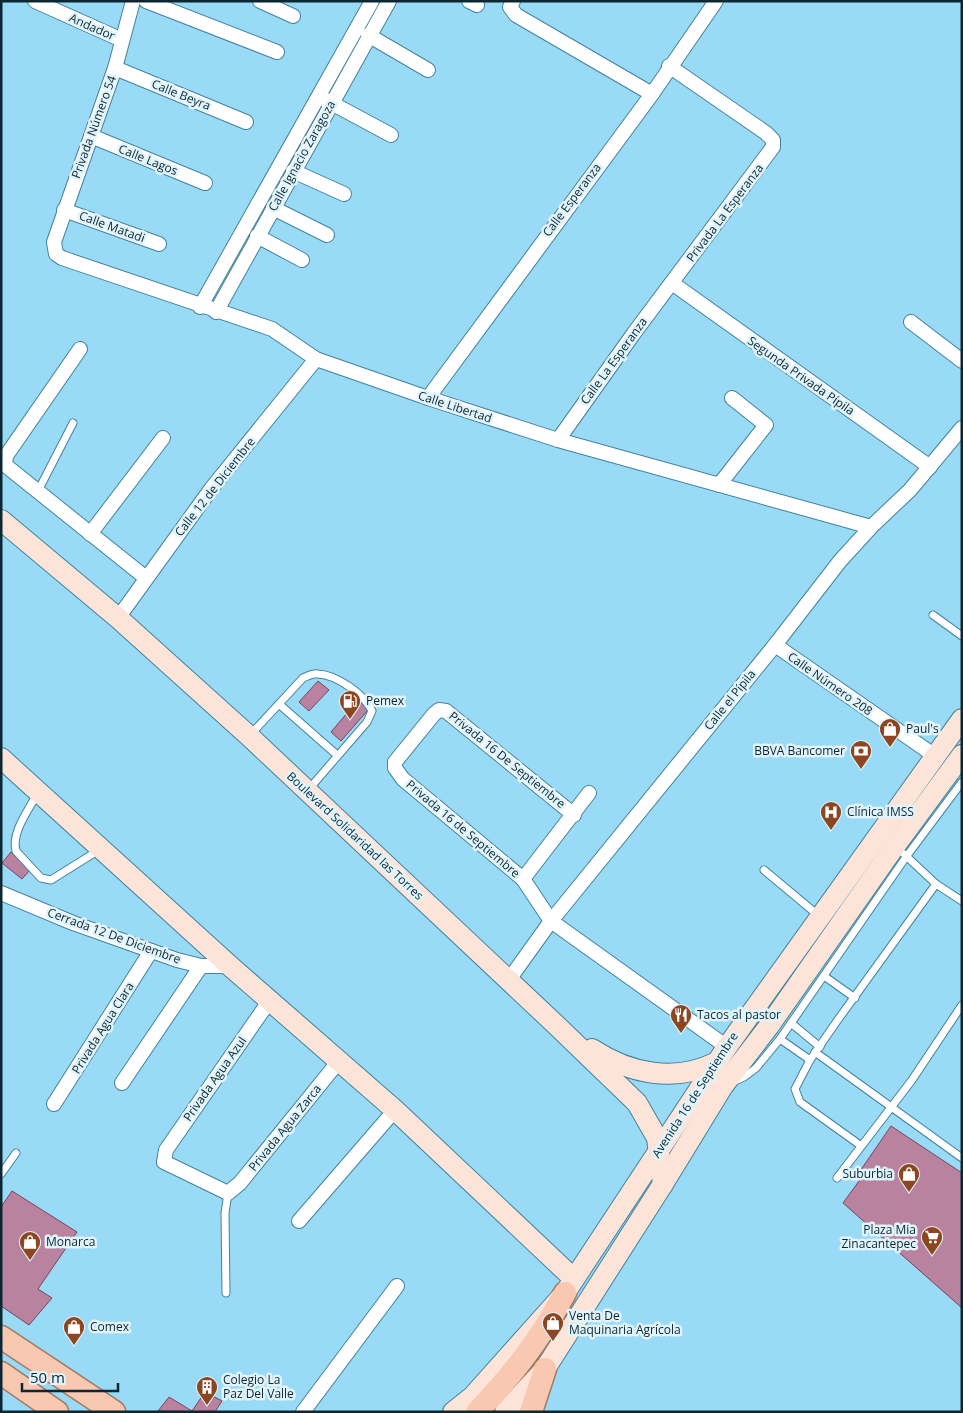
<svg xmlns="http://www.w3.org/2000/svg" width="963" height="1413" viewBox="0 0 963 1413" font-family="'Open Sans',sans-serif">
<rect width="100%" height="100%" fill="#99daf7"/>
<!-- building -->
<g fill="#b9829e" stroke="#774660">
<polygon points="318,681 329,690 309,711 299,702"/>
<polygon points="358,700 369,709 341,741 331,732"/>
<polygon points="11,852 31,869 22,879 2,863"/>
<polygon points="891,1126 962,1173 962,1308 843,1203 862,1177 858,1174"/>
<polygon points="12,1191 77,1232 38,1289 52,1298 29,1325 1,1306 1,1207"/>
<polygon points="205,1392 222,1401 215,1412 158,1411 169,1397 192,1411"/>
</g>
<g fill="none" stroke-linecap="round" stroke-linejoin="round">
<!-- lane casing -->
<g stroke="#42829c" stroke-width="9">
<g id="lane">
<polyline points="38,491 73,423"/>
<polyline points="933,615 962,636"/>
<polyline points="279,704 337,755"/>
<path d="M251,734L303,678C308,676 313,673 318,674C337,675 364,694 372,711L367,722L309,789"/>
<path d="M37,794C28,811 11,833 16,851L41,878L51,880L99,850"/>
<polyline points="904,854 936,884 962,901"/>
<polyline points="764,870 819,916"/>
<polyline points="824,976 855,998"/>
<polyline points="791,1023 820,1047"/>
<polyline points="780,1039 810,1060"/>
<polyline points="815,1052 962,1158"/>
<polyline points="735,1081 744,1077 756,1068 780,1039 906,857 962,782"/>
<polyline points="860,1145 800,1102 795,1089 810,1060 837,1021 936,884"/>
<polyline points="1,1174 16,1153"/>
<polyline points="837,1178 912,1080 962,1005"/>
<polyline points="226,1293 225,1213 228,1193"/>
</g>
</g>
<!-- street casing -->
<g stroke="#42829c" stroke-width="16">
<g id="street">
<polyline points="35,1 122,40"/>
<polyline points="133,1 115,68 54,242 56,254 62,258 272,329 316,359 428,398 558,440 871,527"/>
<polyline points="146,1 277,52"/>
<polyline points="260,1 293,16"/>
<polyline points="469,1 477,5"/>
<polyline points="513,1 510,7 516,15 652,94"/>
<polyline points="368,35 428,70"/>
<polyline points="115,68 246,122"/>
<polyline points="324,99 391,135"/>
<polyline points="91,136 205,183"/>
<polyline points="293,171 344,194"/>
<polyline points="273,208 327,235"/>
<polyline points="64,210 159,244"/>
<polyline points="257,236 302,260"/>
<polyline points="672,283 930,467"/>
<polyline points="200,307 372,1"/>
<polyline points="216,312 389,1"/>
<polyline points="911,322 962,361"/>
<polyline points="80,349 6,456 5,465 146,578"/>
<polyline points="428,398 652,94 716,1"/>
<polyline points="558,440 634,333 773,147 773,140 766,133 669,66"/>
<polyline points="719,485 766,425 732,398"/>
<polyline points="90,534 163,438"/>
<polyline points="118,618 211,489 316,359"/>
<polyline points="775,645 935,756"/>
<polyline points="574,815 446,711 439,710 434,714 395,762 395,768 403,779 523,879 551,921 727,1047"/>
<polyline points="523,879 589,793"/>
<polyline points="1,893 73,923 177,960 201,966 230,966"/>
<polyline points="508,981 551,921 775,645 840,561 871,527 910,490 962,428"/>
<polyline points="270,1000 166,1150 164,1162 228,1193 240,1183 339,1061"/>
<polyline points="122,1083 201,966"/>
<polyline points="54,1104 151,951"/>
<polyline points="299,1221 395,1110"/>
<polyline points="303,1412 397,1286"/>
</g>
</g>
<!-- secondary casing -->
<g stroke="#42829c" stroke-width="22">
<g id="secondary">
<polyline points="1,520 118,618 249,736 554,1023 637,1103 657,1138 663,1184"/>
<polyline points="1,758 230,966 395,1110 574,1279"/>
<path d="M592,1049C630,1074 675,1083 717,1062"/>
<polyline points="453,1412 473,1396 565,1293 727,1047 962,719"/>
<polyline points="505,1412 545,1369 663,1184 723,1086 769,1026 895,846 962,755"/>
</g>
</g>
<!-- primary casing -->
<g stroke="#a37862" stroke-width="25">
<g id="primary">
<polyline points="1,1337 114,1412"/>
<polyline points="1,1373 57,1412"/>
<path d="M477,1412C514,1373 539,1341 565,1293"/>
<polyline points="531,1412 545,1369"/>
</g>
</g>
<!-- lane -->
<use href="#lane" stroke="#fff" stroke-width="7"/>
<!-- street -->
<use href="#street" stroke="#fff" stroke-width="14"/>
<!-- secondary -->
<use href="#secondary" stroke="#fce4d8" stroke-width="20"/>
<!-- primary -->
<use href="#primary" stroke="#f9c8b0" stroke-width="22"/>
</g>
<!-- icons -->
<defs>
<g id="fuel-pin" transform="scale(1.125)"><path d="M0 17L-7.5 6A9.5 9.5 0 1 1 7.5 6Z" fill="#8d4720" stroke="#e1f4fc"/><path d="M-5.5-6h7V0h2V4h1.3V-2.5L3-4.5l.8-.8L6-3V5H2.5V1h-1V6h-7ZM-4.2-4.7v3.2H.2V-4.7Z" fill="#fff"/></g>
<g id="shop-pin" transform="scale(1.125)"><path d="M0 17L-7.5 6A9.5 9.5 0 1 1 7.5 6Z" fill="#8d4720" stroke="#e1f4fc"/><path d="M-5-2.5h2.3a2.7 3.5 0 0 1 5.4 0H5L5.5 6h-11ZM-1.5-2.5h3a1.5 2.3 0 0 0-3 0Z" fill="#fff"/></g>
<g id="bank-pin" transform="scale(1.125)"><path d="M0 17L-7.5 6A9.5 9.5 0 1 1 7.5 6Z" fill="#8d4720" stroke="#e1f4fc"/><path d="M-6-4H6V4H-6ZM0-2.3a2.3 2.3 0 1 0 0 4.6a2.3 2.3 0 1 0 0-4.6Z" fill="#fff"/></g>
<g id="hospital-pin" transform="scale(1.125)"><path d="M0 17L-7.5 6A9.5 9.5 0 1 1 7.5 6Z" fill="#8d4720" stroke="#e1f4fc"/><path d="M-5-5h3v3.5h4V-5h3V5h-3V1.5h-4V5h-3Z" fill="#fff"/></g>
<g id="restaurant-pin" transform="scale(1.125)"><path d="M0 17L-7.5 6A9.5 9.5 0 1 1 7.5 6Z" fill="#8d4720" stroke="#e1f4fc"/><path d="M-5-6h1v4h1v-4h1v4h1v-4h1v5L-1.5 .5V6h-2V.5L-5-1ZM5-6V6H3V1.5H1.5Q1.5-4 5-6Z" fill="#fff"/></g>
<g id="supermarket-pin" transform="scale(1.125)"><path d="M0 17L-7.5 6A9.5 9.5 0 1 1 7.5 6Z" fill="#8d4720" stroke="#e1f4fc"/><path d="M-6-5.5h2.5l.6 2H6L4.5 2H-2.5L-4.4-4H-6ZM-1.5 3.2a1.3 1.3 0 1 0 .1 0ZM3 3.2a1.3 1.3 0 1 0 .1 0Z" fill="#fff"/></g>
<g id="building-pin" transform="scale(1.125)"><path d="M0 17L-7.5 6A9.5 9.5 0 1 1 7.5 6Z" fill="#8d4720" stroke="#e1f4fc"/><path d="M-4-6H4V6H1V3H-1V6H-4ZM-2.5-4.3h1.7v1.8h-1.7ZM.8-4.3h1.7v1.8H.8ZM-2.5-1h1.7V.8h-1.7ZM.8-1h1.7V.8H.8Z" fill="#fff"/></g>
</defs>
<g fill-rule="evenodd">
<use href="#fuel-pin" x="350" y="701"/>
<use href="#shop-pin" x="890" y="729"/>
<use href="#bank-pin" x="861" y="751"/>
<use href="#hospital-pin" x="831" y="812"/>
<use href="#restaurant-pin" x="681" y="1015"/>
<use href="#shop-pin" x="909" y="1174"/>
<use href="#supermarket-pin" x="932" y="1237"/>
<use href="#shop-pin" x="30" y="1242"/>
<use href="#shop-pin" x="553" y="1323"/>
<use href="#shop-pin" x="74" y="1327"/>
<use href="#building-pin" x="207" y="1387"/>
</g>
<g text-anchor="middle" stroke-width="5" stroke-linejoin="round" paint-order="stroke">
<!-- street labels -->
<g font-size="12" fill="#0b2731" stroke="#e1f4fc">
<text transform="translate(92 27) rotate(24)" y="4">Andador</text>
<text transform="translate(181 95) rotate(22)" y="4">Calle Beyra</text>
<text transform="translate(94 127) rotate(-70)" y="4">Privada Número 54</text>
<text transform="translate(302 156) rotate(-61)" y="4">Calle Ignacio Zaragoza</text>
<text transform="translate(148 160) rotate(22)" y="4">Calle Lagos</text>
<text transform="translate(572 200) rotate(-53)" y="4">Calle Esperanza</text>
<text transform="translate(725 213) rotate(-53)" y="4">Privada La Esperanza</text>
<text transform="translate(112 227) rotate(20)" y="4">Calle Matadi</text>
<text transform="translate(614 361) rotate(-54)" y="4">Calle La Esperanza</text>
<text transform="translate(801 376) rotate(35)" y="4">Segunda Privada Pípila</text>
<text transform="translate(455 407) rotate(18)" y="4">Calle Libertad</text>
<text transform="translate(215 487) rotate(-52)" y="4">Calle 12 de Diciembre</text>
<text transform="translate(830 684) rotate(35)" y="4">Calle Número 208</text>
<text transform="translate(730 700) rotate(-51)" y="4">Calle el Pípila</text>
<text transform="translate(507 760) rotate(39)" y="4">Privada 16 De Septiembre</text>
<text transform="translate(463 829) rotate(40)" y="4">Privada 16 de Septiembre</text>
<text transform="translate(355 836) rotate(43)" y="4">Boulevard Solidaridad las Torres</text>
<text transform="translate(114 936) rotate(20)" y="4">Cerrada 12 De Diciembre</text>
<text transform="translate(103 1028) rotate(-58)" y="4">Privada Agua Clara</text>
<text transform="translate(215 1079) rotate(-55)" y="4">Privada Agua Azul</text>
<text transform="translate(695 1095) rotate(-57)" y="4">Avenida 16 de Septiembre</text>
<text transform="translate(285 1128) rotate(-51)" y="4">Privada Agua Zarca</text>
</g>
<!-- poi labels -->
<g font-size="12" fill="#0b2731" stroke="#e1f4fc" text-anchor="start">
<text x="366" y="705">Pemex</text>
<text x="906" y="733">Paul's</text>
<text x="845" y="755" text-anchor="end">BBVA Bancomer</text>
<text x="847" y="816">Clínica IMSS</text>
<text x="697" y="1019">Tacos al pastor</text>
<text x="893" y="1178" text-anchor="end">Suburbia</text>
<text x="916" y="1234" text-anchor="end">Plaza Mia<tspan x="916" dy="14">Zinacantepec</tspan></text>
<text x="46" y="1246">Monarca</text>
<text x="569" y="1320">Venta De<tspan x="569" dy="14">Maquinaria Agrícola</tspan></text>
<text x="90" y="1331">Comex</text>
<text x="223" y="1384">Colegio La<tspan x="223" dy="14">Paz Del Valle</tspan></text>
</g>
</g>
<!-- border -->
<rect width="963" height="1413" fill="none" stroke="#0b2731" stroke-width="5"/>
<!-- scale -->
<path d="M22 1383v8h96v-8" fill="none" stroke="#0b2731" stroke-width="2.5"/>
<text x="30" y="1383" font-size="15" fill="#0b2731" stroke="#e1f4fc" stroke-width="4" paint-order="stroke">50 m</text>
</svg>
